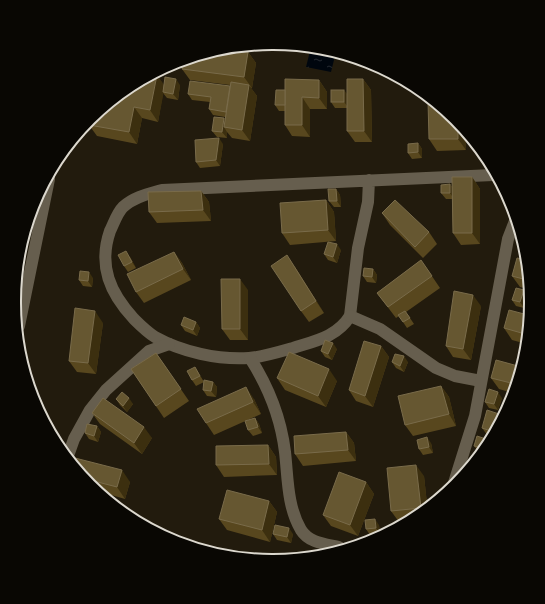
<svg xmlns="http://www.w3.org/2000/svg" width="545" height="604" viewBox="0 0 545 604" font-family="Overpass,sans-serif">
<defs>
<pattern id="water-ripples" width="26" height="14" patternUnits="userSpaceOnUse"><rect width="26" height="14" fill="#00060e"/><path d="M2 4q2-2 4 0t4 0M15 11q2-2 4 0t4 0" fill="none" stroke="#252a30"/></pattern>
</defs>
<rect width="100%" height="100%" fill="#221b0d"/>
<!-- water -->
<polygon fill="url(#water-ripples)" points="310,51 335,56 331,72 306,67"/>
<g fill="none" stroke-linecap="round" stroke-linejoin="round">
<!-- minor -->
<g stroke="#665e4e" stroke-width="12">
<path d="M369,180L368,202L358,248L350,316C337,337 315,341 293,348C279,352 263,357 249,358C218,360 182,352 155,337C147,332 141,326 134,319C110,293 98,266 110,231C114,223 117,213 123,207C134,197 148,194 162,190L493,175"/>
<polyline points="350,316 380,329 436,368 455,376 481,381"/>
<polyline points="19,326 49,179"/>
<path d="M250,358C268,386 281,419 285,452C288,478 287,506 301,530C309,543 326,544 339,547"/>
<polyline points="69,453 74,439 90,410 106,390 149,351 169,344"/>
<polyline points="453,486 475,416 508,239 515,221"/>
</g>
</g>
<!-- wall -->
<g fill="#58471e">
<polygon points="248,52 256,63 252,88 251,88 257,96 250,141 232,138 227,132 227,138 217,137 212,131 224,118 225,119 225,117 213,115 209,109 210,102 192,100 188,94 230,87 230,85 190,80 182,69"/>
<polygon points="363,79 371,90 372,142 355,142 347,131 347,108 335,108 331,102 347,94"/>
<polygon points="319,80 327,92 327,109 310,109 310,137 292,136 285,125 285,111 279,111 275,105 285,90"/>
<polygon points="164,85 180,85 178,100 167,98 163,93 158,122 142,118 137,144 97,136 89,125"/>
<polygon points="455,119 466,150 437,151 429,139"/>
<polygon points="418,143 422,149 422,158 412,159 408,153"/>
<polygon points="223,144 220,166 200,168 196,162"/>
<polygon points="472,177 480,189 480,244 461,245 453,233 452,199 446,199 441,193 450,184 452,187"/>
<polygon points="336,189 340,195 341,207 334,207 329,201"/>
<polygon points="201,191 209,202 211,221 157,223 149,212"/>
<polygon points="326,200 334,212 336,241 290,245 282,233"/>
<polygon points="382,213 429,232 437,244 423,258 390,225"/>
<polygon points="341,250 337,263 328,260 324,254"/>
<polygon points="174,252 182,263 191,280 144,303 136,292"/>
<polygon points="130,257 136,268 128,272 124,266"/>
<polygon points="522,259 528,289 520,287 512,276"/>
<polygon points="421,260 440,288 406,312 414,324 407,328 399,316 396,318 377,293"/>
<polygon points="295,267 324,313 309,322 301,311"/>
<polygon points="373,269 377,275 376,283 367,282 363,276"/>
<polygon points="93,278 92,287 83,286 79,280"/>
<polygon points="248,290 248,340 230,340 222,329"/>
<polygon points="524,290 528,296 524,308 516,306 512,300"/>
<polygon points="481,306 471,360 453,357 446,346"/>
<polygon points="528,315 523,343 512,340 504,328"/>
<polygon points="196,322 200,328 197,336 185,331 181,325"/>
<polygon points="103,323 96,374 77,372 69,361"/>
<polygon points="381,346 389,357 373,407 356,401 349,390"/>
<polygon points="337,349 332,360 325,357 321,351"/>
<polygon points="156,353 189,401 164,418 131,369"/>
<polygon points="392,362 408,362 404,372 396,368"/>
<polygon points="518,366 513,393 499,389 491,378"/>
<polygon points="195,367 204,382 196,386 192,380"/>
<polygon points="277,378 337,381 326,407 285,390"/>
<polygon points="213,382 217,387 216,397 207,396 203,390"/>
<polygon points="441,386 449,397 456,426 413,436 405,425"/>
<polygon points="502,398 498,410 489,408 485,402"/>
<polygon points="116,399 133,404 127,412 120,405"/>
<polygon points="254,399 261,414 214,435 206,423"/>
<polygon points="92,413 152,438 142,454 100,424"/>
<polygon points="502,415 488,436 482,428"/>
<polygon points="255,418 259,424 262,433 253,436 248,430"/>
<polygon points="97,426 101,432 98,442 89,439 85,433"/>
<polygon points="346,432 354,443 356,461 303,466 295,454"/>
<polygon points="486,439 478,451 474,446"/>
<polygon points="431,443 433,453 423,455 419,449"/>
<polygon points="268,445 276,457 277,475 224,477 216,465"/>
<polygon points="71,457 130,482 125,499 101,492 90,485"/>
<polygon points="424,476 427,504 399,522 391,511"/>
<polygon points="366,482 374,494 358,536 331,526 323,515"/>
<polygon points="269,501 277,512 270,542 227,530 219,519"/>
<polygon points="379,525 380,534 370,535 366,529"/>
<polygon points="273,534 293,534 291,543 277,540"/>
</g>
<!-- shaded-wall -->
<g fill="#3c2f0f">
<polygon points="248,52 256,63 252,88 244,77"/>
<polygon points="157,75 165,86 158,122 150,110"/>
<polygon points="176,79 180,85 178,100 173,94"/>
<polygon points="363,79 371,90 372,142 364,131"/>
<polygon points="319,80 327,92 327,109 319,98"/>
<polygon points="249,85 257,96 250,141 242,130"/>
<polygon points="344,90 348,95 348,107 344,102"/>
<polygon points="302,97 310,109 310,137 302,125"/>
<polygon points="134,107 142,118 137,144 129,132"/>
<polygon points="224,118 228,124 224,127 227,132 227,138 222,132"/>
<polygon points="458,123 466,135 466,150 458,139"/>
<polygon points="219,138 223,144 220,166 216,160"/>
<polygon points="418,143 422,149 422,158 418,152"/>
<polygon points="472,177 480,189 480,244 472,233"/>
<polygon points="450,184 454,190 454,199 450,193"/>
<polygon points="336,189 340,195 341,207 337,201"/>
<polygon points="201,191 209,202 211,221 203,210"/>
<polygon points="326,200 334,212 336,241 328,230"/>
<polygon points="337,244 341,250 337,263 333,257"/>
<polygon points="126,251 130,257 136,268 132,262"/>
<polygon points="174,252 182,263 191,280 183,269"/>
<polygon points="287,255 295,267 324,313 316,301"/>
<polygon points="373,269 377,275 376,283 372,277"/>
<polygon points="89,272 93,278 92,287 88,281"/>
<polygon points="240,279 248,290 248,340 240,329"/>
<polygon points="524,290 528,296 524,308 520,302"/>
<polygon points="473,295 481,306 471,360 463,349"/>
<polygon points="95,311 103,323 96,374 88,363"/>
<polygon points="196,322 200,328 197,336 193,330"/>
<polygon points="333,343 337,349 332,360 328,354"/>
<polygon points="381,346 389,357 373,407 365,396"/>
<polygon points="404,356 408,362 404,372 400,366"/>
<polygon points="329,369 337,381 326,407 318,396"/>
<polygon points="213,382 217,387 216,397 211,391"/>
<polygon points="441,386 449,397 456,426 449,414"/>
<polygon points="246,387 254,399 261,414 253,402"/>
<polygon points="498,392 502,398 498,410 494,404"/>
<polygon points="129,398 133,404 127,412 123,406"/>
<polygon points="255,418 259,424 262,433 258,427"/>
<polygon points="97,426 101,432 98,442 94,436"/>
<polygon points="144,427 152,438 142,454 134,443"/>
<polygon points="346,432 354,443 356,461 348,450"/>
<polygon points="427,437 431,443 433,453 429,447"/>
<polygon points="268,445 276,457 277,475 269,464"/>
<polygon points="416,465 424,476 427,504 421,508"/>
<polygon points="122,470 130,482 125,499 117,487"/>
<polygon points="366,482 374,494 358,536 350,525"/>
<polygon points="269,501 277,512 270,542 262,530"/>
<polygon points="375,519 379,525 380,534 376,528"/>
<polygon points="289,528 293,534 291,543 287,537"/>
</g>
<!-- building -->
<g fill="#665731" stroke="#796b4a">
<polygon points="238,50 248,52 244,77 182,69 183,61"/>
<polygon points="157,75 150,110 134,107 129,132 89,125 90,119"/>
<polygon points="165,77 176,79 173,94 163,92"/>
<polygon points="285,79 319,80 319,98 302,97 302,125 285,125"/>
<polygon points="347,79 363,79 364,131 347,131"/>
<polygon points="190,81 230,86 226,112 209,109 211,97 188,94"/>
<polygon points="231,82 249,85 242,130 224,127"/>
<polygon points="276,90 285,90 285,105 275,105"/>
<rect x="331" y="90" width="13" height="12"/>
<polygon points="428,101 455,119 458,123 458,139 429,139"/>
<polygon points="214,117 224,118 222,132 212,131"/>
<polygon points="219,138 216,160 196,162 195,140"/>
<polygon points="418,143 418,152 408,153 408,144"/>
<polygon points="452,177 472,177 472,233 453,233"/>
<polygon points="450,184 450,193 441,193 441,185"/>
<polygon points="328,189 336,189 337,201 329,201"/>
<polygon points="201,191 203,210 149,212 148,192"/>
<polygon points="326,200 328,230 282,233 280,203"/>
<polygon points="395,200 429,232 415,247 382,213"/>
<polygon points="328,242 337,244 333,257 324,254"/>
<polygon points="126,251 132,262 124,266 118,255"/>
<polygon points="174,252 183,269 136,292 127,274"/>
<polygon points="287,255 316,301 301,311 271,266"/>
<polygon points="517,258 522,259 527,280 512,276"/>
<polygon points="421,260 432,276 388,307 377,293"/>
<polygon points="364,268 373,269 372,277 363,276"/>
<polygon points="80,271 89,272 88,281 79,280"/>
<polygon points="221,279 240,279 240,329 222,329"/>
<polygon points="516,288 524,290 520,302 512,300"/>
<polygon points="454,291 473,295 463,349 446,346"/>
<polygon points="75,308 95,311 88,363 69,361"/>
<polygon points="509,310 528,315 525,334 504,328"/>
<polygon points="405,311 410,318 403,322 398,315"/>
<polygon points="184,317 196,322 193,330 181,325"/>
<polygon points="325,340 333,343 328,354 321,351"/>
<polygon points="364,341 381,346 365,396 349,390"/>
<polygon points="289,352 329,369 318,396 277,378"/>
<polygon points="156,353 181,389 156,406 131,369"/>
<polygon points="395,354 404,356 400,366 392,362"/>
<polygon points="496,360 518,366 515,384 491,378"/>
<polygon points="195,367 200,376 192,380 187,371"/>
<polygon points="204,380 213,382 211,391 203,390"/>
<polygon points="441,386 449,414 405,425 398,396"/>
<polygon points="246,387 253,402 206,423 197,409"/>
<polygon points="489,389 498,392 494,404 485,402"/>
<polygon points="122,392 129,398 123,406 116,399"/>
<polygon points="103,398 144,427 134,443 92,413"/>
<polygon points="487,410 502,415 491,431 482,428"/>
<polygon points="255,418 258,427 248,430 245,421"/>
<polygon points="87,424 97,426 94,436 85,433"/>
<polygon points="346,432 348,450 295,454 294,436"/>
<polygon points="477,436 486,439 480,447 474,446"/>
<polygon points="427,437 429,447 419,449 417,440"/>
<polygon points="268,445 269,464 216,465 216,446"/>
<polygon points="71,457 122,470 117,487 86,479"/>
<polygon points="416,465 421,508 391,511 387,468"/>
<polygon points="339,472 366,482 350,525 323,515"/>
<polygon points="227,490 269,501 262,530 219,519"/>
<polygon points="375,519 376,528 366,529 365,520"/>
<polygon points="275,525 289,528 287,537 273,534"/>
</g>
<!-- crop -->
<path d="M0 0H545V604H0ZM272 50H273A251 251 0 0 1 524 301V303A251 251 0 0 1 273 554H272A251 251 0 0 1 21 303V301A251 251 0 0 1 272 50Z" fill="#090703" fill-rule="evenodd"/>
<path fill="none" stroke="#dcd8ce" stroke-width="2" d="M272 50H273A251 251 0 0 1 524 301V303A251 251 0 0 1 273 554H272A251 251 0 0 1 21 303V301A251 251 0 0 1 272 50Z"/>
</svg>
